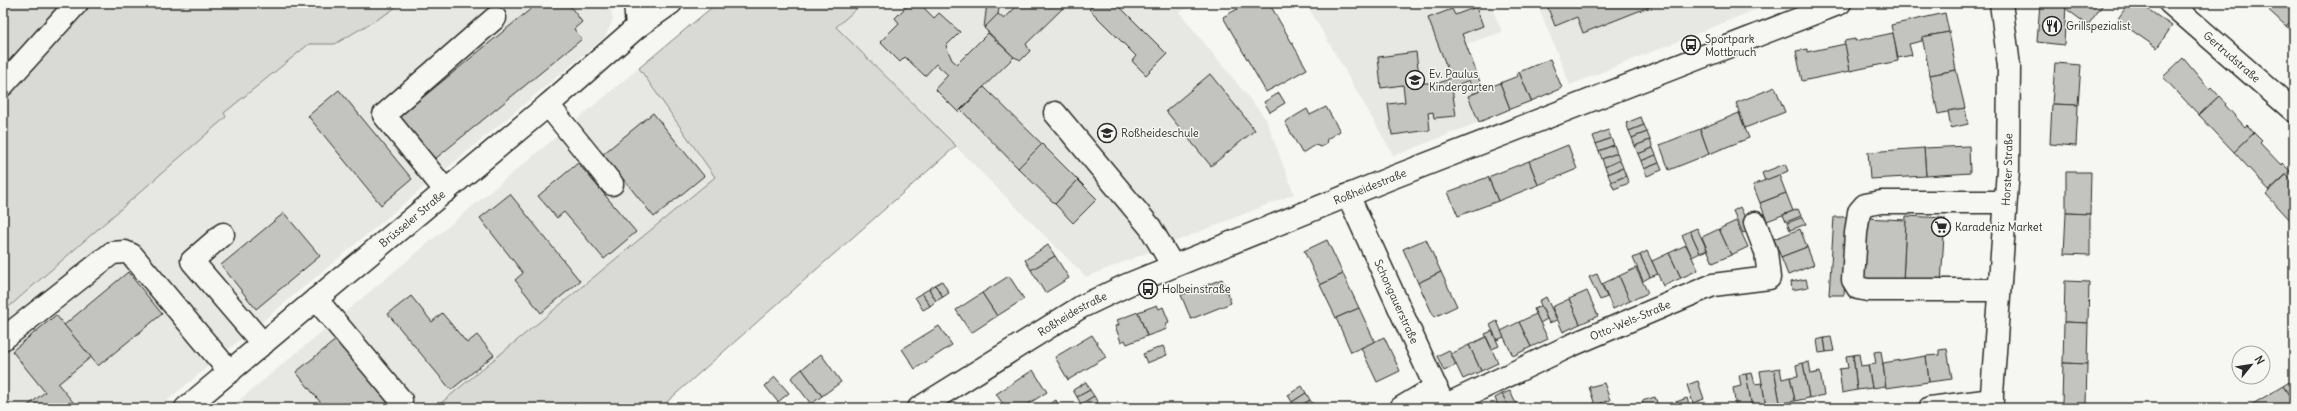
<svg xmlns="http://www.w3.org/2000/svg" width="2297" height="411" viewBox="0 0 2297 411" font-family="Delius,sans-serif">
<rect width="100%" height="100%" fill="#f6f6f2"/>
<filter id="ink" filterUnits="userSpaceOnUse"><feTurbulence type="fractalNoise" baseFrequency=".025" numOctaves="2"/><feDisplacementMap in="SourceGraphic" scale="8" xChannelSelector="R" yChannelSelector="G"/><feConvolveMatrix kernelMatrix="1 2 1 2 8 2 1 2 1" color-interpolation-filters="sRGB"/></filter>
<g filter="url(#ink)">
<!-- built -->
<g fill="#e7e7e3">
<polygon points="400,3 609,3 613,19 605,37 158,408 3,408 3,312 226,116 223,113 309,44 335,44 391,11"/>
<polygon points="863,3 1200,3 1179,12 1266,119 1294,194 1086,277 836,27"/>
<polygon points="1306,3 1490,3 1502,32 1466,44 1483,90 1468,96 1479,122 1394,156"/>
<polygon points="1537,3 1772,3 1570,85"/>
<polygon points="639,68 715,177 435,408 230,408"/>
</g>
<!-- green -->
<g fill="#d9d9d5" stroke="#828280">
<polygon points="3,3 400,3 391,11 335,44 309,44 224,113 226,117 3,312"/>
<polygon points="717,3 863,3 836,27 956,146 660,408 435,408 715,177 639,68"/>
</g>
<!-- building -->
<g fill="#c3c3c0" stroke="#2b2b2b">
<polygon points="538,3 574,3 570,6 582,22 574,29 582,39 435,159 400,116"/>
<polygon points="910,3 919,3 934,18 939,13 960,32 946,46 952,60 957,64 988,33 1014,57 958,112 935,89 948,75 936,64 925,76 905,57 900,62 880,42 899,23 895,18"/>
<polygon points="987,3 1000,3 998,14 984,28"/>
<polygon points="1020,3 1061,3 1064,7 1026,44 1030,51 1021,60 1014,57 984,28 998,14 1004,19"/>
<polygon points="1095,3 1116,3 1167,54 1146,75 1132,61 1136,56 1089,9"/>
<polygon points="1248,3 1269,3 1307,69 1266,92 1223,17"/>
<polygon points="1546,3 1659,3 1583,33 1577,17 1555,26"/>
<polygon points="2040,3 2066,3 2064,45 2037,42"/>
<polygon points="2066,3 2104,3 2088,25 2065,8"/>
<polygon points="2129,3 2139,3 2172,26 2157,48 2117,20"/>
<polygon points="2261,3 2294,3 2294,18 2286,26"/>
<polygon points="1476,7 1483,26 1462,34 1483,90 1473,94 1469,80 1455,86 1452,88 1456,116 1434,118 1433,112 1428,113 1430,130 1392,135 1388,104 1405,102 1403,85 1381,88 1378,57 1416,52 1420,83 1439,83 1451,78 1428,18 1452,9 1455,15"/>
<polygon points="1945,13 1949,32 1922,37 1922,41 1909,44 1912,55 1898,58 1891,25"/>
<polygon points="2294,18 2294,34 2286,26"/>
<polygon points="1949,32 1956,70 1930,75 1922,37"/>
<polygon points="1893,33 1898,61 1850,71 1844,41 1855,39 1855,41"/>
<polygon points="1845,44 1850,71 1802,81 1796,51 1807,49 1807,52"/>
<polygon points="2183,58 2209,89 2211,87 2219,96 2199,115 2163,77"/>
<polygon points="1550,59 1562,88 1531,101 1519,72"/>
<polygon points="2055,63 2081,65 2078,105 2052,104"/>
<polygon points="1956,70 1965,108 1938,114 1930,75"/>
<polygon points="1519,72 1531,101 1510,109 1500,83 1518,76 1516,73"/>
<polygon points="1210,74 1255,130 1211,166 1166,111"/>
<polygon points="1500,83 1510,109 1479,122 1468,96"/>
<polygon points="984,87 1042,144 1018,168 961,110"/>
<polygon points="1775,87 1785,112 1745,128 1736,103"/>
<polygon points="339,90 412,179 381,205 308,116"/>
<polygon points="1279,93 1285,103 1270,112 1264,102"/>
<polygon points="2219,96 2226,104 2225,105 2245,127 2247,125 2254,133 2234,152 2199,115"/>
<polygon points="2052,104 2078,105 2076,146 2050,144"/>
<polygon points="1326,107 1340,131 1327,139 1326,144 1321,147 1315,145 1302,153 1285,122 1307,109 1310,115"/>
<polygon points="1965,108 1968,124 1951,128 1948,111"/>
<polygon points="653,113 704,176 654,217 603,154"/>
<polygon points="1739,113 1749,138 1709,154 1700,129"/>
<polygon points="1641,117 1644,125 1629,131 1626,123"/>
<polygon points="1644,125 1647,132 1632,138 1629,131"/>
<polygon points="1700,129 1709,154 1669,170 1660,145"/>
<polygon points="1608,130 1611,138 1596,144 1593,136"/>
<polygon points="1647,132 1650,140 1635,146 1632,138"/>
<polygon points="2254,133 2262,141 2260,143 2281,165 2282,163 2290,171 2269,190 2234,152"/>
<polygon points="1611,138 1614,145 1599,151 1596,144"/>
<polygon points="1650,140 1653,148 1638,154 1635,146"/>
<polygon points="1042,144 1078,180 1055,204 1018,168"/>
<polygon points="1568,145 1577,169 1538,185 1529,161"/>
<polygon points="1614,145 1617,153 1602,159 1599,151"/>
<polygon points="1969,146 1970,173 1926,176 1924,148"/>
<polygon points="1653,148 1656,155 1641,161 1638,154"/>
<polygon points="1924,148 1926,176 1870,179 1868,152"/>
<polygon points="1617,153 1620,160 1605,167 1602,159"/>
<polygon points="1656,155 1659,163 1644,169 1641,161"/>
<polygon points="1620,160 1623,168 1608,174 1605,167"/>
<polygon points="1529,161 1538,185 1498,201 1488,177"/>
<polygon points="578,163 636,232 604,259 564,212 557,218 538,196"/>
<polygon points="1659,163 1662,170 1647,176 1644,169"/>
<polygon points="1785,164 1788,171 1765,181 1762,173"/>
<polygon points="1623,168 1626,176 1611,182 1608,174"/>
<polygon points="2066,172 2091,172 2090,214 2066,213"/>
<polygon points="1779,175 1786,193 1760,203 1753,185"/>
<polygon points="2286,175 2294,183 2292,185 2294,187 2294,224 2266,194"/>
<polygon points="1626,176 1629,183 1614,189 1611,182"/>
<polygon points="1488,177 1498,201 1458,216 1448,192"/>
<polygon points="1078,180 1097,199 1073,223 1055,204"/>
<polygon points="1786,193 1793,211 1767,221 1760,203"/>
<polygon points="510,194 580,281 541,313 515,280 523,273 480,218"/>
<polygon points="1740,207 1751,230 1743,233 1733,211"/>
<polygon points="1798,209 1801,216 1786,222 1783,215"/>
<polygon points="284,213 320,256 256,309 221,265"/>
<polygon points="2066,213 2090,214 2090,255 2064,254"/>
<polygon points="1906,216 1945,218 1941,284 1903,282"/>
<polygon points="1803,217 1806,224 1790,230 1787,223"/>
<polygon points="1834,217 1849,217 1844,295 1829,295"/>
<polygon points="1864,218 1906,220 1903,282 1861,284"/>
<polygon points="1736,221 1748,247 1731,255 1719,229"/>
<polygon points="1697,228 1707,250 1700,253 1690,231"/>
<polygon points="1719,229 1731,255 1713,263 1702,237"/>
<polygon points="1800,229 1807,247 1781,257 1774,239"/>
<polygon points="1690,231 1700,253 1692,257 1682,235"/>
<polygon points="1426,239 1441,272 1418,283 1403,249"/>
<polygon points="1327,240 1343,274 1320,285 1304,251"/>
<polygon points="1048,245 1055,256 1031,270 1025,260"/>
<polygon points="1686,245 1698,270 1681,278 1669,253"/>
<polygon points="1807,247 1814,265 1788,275 1781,257"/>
<polygon points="1647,251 1658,274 1650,277 1640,255"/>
<polygon points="1669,253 1681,278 1663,286 1652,261"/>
<polygon points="1640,255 1650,277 1643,281 1633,258"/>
<polygon points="1055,256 1069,278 1045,293 1031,270"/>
<polygon points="1636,268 1648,293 1630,301 1619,276"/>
<polygon points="128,272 162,314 98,366 64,325"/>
<polygon points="1441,272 1457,306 1434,317 1418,283"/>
<polygon points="1343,274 1359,308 1336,318 1320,285"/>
<polygon points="1597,274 1607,297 1600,300 1589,277"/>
<polygon points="1009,276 1024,299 997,316 982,293"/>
<polygon points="1619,276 1630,301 1613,309 1602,284"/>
<polygon points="1222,279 1231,303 1191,319 1181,295"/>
<polygon points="1806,279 1808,287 1792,290 1791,282"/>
<polygon points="942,281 949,293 943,297 935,285"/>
<polygon points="2065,281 2089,282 2088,323 2064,322"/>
<polygon points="935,285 943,297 936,301 929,289"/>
<polygon points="929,289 936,301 930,306 922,293"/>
<polygon points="1587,291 1598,316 1580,324 1569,299"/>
<polygon points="922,293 930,306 923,310 915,297"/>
<polygon points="982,293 997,316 971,333 956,310"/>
<polygon points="411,296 432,322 442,313 467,343 477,335 494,355 451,390 388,314"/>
<polygon points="1546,297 1557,320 1549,323 1539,301"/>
<polygon points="1569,299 1580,324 1563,332 1552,307"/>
<polygon points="1157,305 1159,309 1163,307 1169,322 1165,324 1167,329 1147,336 1138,312"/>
<polygon points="1541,306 1547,319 1540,323 1534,309"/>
<polygon points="1359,308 1375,342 1351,352 1336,318"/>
<polygon points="1138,312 1147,336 1127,344 1125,340 1121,342 1115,326 1119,325 1117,320"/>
<polygon points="1536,314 1548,339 1531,347 1519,322"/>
<polygon points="56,315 91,357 58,384 78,408 25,408 45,392 12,351"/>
<polygon points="1497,321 1504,337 1497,340 1490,325"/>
<polygon points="1519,322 1531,347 1513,356 1501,331"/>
<polygon points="2064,322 2088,323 2087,364 2063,363"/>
<polygon points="939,326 952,345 915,369 902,349"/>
<polygon points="1492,331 1499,346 1492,349 1485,334"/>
<polygon points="1092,335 1106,357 1068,380 1055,357"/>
<polygon points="1384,337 1400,371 1377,382 1361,348"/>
<polygon points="1486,337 1498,363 1481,371 1469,345"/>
<polygon points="1831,337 1834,351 1826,352 1824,338"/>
<polygon points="1824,338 1826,352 1819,353 1817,340"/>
<polygon points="337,339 390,405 386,408 325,408 296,372"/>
<polygon points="1469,345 1481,371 1463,379 1451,354"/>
<polygon points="1163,346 1167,355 1147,363 1143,354"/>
<polygon points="1947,349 1952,379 1929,382 1926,356 1939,355 1939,350"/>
<polygon points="1449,350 1456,365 1444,371 1437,356"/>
<polygon points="1881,351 1886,386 1872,388 1868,365 1876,364 1874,352"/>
<polygon points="821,354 841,382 822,396 802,369"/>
<polygon points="1859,354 1861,366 1868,365 1872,388 1857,390 1853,355"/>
<polygon points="1853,355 1857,390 1842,393 1839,369 1848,368 1846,356"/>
<polygon points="1926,356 1929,382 1886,388 1883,363"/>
<polygon points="1809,362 1811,374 1820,372 1824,395 1809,398 1803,363"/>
<polygon points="1803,363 1809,398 1795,401 1790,377 1798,376 1796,365"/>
<polygon points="2063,363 2087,364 2086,405 2062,405"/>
<polygon points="1780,368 1782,379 1790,377 1795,401 1780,403 1774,369"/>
<polygon points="802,369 822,396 811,404 791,378"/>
<polygon points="1774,369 1780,403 1766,407 1760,371"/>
<polygon points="1033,370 1047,392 1022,408 1006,408 996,394"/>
<polygon points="1752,373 1755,384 1762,383 1766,407 1752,408 1746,374"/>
<polygon points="1746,374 1752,408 1736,408 1733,388 1741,386 1739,375"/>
<polygon points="775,377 789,393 778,402 765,386"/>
<polygon points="2294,379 2294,403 2283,386"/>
<polygon points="1698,381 1704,399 1693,403 1687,385"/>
<polygon points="1086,382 1090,390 1077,397 1073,390"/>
<polygon points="1604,383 1610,400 1595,405 1589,387"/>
<polygon points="1302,386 1306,393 1292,402 1288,395"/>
<polygon points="2283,386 2294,403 2294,408 2246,408"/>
<polygon points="1090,390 1094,396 1081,404 1077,397"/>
<polygon points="1510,391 1517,406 1512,408 1509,408 1502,394"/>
<polygon points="1306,393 1310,400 1296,408 1292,402"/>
<polygon points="1502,394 1509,408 1499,408 1495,398"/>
<polygon points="1094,396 1098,403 1090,408 1084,408 1081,404"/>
<polygon points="1655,397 1659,408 1687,398 1690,408 1644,408 1642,401"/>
<polygon points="1056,400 1059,408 1043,408"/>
<polygon points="1310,400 1315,407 1298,408"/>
</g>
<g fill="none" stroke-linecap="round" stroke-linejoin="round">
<!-- minor casing -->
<g stroke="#2b2b2b" stroke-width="25">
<g id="minor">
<polyline points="635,3 637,27"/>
<path id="s1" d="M2170,3L2294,111"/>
<polyline points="3,85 77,3"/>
<polyline points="548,105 612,184"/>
<polyline points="1055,113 1150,227 1173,266"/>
<polyline points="446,191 384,115 495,18"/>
<path id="s2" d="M1348,195L1445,408"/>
<polyline points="223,234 192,261 263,344"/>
<polyline points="1999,290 1868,290 1858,288 1853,280 1856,233 1859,212 1865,205 1881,202 2005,202"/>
<polyline points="316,299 401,400"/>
<polyline points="3,339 112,253 125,252 132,255 230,372"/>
<path id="s3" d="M1444,406L1572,345L1713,285L1769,278L1766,252L1755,223"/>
<path id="s4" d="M186,408L548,105L637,27L671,3"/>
<path id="s5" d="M919,408L1081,307L1127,285L1391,178L1840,3"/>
<polyline points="1401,408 1436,387"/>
<polyline points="1930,408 1992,400"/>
</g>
</g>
<!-- major casing -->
<g stroke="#2b2b2b" stroke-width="25">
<g id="major">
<path id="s6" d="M1991,408L2008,170L2009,66L2001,3"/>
</g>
</g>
<!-- minor -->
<use href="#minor" stroke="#f6f6f2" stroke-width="22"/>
<!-- major -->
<use href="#major" stroke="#f6f6f2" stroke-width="22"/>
</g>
</g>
<!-- icons -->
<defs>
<g id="restaurant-ring" transform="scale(1)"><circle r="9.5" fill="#f6f6f2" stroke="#2b2b2b" stroke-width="1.5"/><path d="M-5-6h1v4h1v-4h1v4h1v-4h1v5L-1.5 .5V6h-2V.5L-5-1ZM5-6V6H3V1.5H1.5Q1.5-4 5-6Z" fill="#2b2b2b"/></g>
<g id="bus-ring" transform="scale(1)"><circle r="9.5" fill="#f6f6f2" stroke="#2b2b2b" stroke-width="1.5"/><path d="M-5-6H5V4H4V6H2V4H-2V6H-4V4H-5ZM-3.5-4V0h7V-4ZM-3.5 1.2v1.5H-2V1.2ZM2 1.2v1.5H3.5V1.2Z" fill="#2b2b2b"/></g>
<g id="school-ring" transform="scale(1)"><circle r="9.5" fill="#f6f6f2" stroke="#2b2b2b" stroke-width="1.5"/><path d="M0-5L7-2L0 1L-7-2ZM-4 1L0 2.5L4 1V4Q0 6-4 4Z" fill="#2b2b2b"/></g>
<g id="supermarket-ring" transform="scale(1)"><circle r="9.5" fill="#f6f6f2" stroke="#2b2b2b" stroke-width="1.5"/><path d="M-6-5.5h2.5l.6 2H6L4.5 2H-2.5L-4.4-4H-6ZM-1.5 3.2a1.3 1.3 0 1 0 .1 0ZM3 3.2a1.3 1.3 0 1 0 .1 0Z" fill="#2b2b2b"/></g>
</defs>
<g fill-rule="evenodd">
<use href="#restaurant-ring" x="2052" y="26"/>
<use href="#bus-ring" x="1691" y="45"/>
<use href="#school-ring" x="1415" y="80"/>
<use href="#school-ring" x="1107" y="133"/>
<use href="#supermarket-ring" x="1941" y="227"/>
<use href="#bus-ring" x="1148" y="289"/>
</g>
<g text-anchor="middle" stroke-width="3" stroke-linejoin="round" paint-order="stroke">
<!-- poi labels -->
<g font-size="11" fill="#2b2b2b" stroke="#f6f6f2" text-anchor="start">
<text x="2066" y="30">Grillspezialist</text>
<text x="1705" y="43">Sportpark<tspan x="1705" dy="13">Mottbruch</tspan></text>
<text x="1429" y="78">Ev. Paulus<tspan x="1429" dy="13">Kindergarten</tspan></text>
<text x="1121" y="137">Roßheideschule</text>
<text x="1955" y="231">Karadeniz Market</text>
<text x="1162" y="293">Holbeinstraße</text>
</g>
<!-- street labels -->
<g font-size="11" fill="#2b2b2b" stroke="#f6f6f2">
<text dy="4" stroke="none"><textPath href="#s1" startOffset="82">Gertrudstraße</textPath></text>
<text dy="4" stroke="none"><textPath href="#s6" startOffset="239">Horster Straße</textPath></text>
<text dy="4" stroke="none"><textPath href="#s5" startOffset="504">Roßheidestraße</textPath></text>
<text dy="4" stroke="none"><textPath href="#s4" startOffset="295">Brüsseler Straße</textPath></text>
<text dy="4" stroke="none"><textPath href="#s2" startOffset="117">Schongauerstraße</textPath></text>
<text dy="4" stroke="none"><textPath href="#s5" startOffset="180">Roßheidestraße</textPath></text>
<text dy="4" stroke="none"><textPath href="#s3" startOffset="205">Otto-Wels-Straße</textPath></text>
</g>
</g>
<!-- margin -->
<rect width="2297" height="411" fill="none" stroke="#f6f6f2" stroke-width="16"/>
<rect x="8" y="8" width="2281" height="395" fill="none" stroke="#2b2b2b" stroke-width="1.5" filter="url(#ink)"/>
<!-- north arrow -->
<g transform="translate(2251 365) rotate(60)"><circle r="19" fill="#f6f6f2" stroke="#a5a5a2"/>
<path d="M0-3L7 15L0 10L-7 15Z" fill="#2b2b2b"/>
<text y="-6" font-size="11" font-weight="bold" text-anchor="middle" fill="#2b2b2b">N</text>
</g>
</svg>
